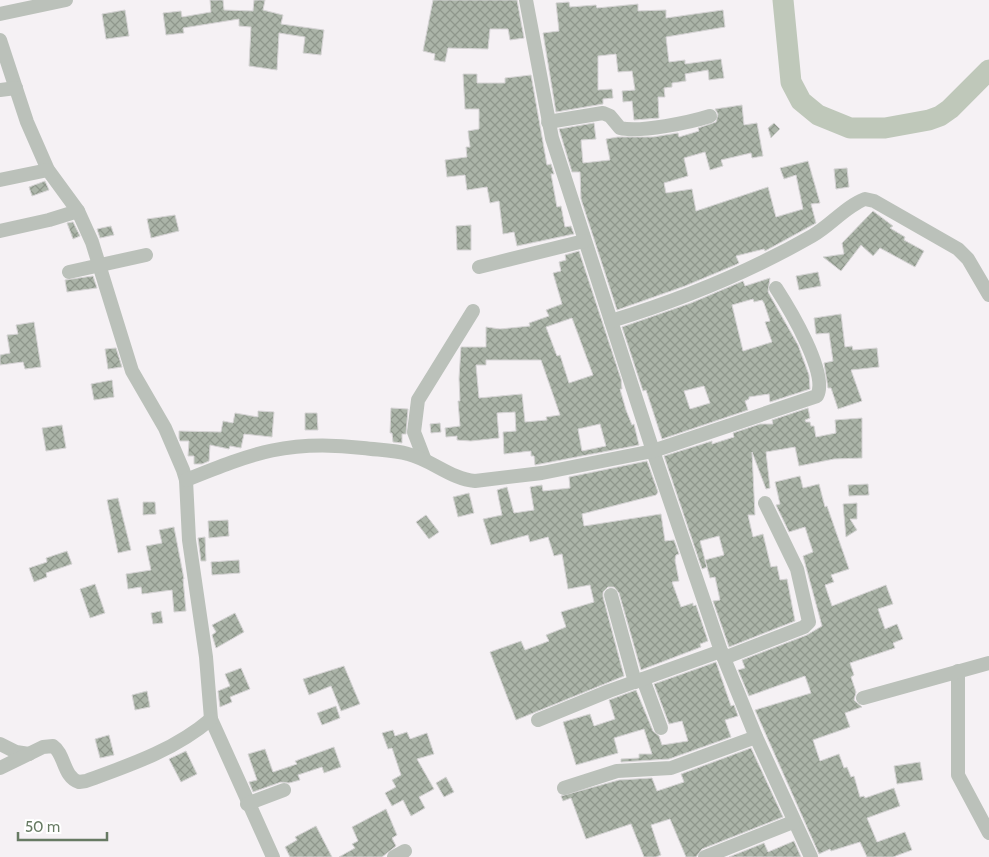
<svg xmlns="http://www.w3.org/2000/svg" width="989" height="857" viewBox="0 0 989 857" font-family="Cabin,sans-serif">
<defs>
<pattern id="building-cross-hatch" width="8" height="8" patternUnits="userSpaceOnUse" patternTransform="scale(1.25)"><rect width="8" height="8" fill="#abb4a8"/><path d="M0 0l8 8M0 8l8-8" fill="none" stroke="#8f978c"/></pattern>
</defs>
<rect width="100%" height="100%" fill="#f5f1f4"/>
<g fill="none" stroke-linecap="round" stroke-linejoin="round">
<!-- river -->
<polyline stroke="#bfc8ba" stroke-width="21" points="783,0 791,82 801,101 818,115 850,128 885,128 929,120 940,116 950,109 989,70"/>
</g>
<!-- building -->
<g fill="url(#building-cross-hatch)" stroke="#d6d4d5" fill-rule="evenodd">
<polygon points="210,0 223,0 224,10 253,11 254,0 265,0 263,10 283,15 281,24 324,30 321,55 303,53 305,37 279,33 277,70 249,66 251,27 239,26 239,19 183,28 184,33 166,35 163,13 181,11 182,17 211,12"/>
<polygon points="433,0 517,0 524,38 510,40 508,29 490,29 488,49 448,48 445,62 434,60 435,54 423,51"/>
<polygon points="569,2 570,7 596,5 597,8 638,4 638,11 666,10 666,18 723,10 725,27 666,37 669,62 685,60 685,64 721,59 724,78 709,80 708,70 685,74 686,81 672,83 672,87 664,88 665,97 658,97 659,118 634,120 632,101 623,102 622,91 635,90 632,71 618,72 616,54 598,56 598,90 612,89 613,98 603,99 603,104 556,112 543,33 559,31 556,3"/>
<polygon points="125,10 129,36 106,39 102,14"/>
<polygon points="463,74 477,74 477,83 505,83 505,78 531,75 547,165 551,164 554,174 551,174 557,207 561,206 565,227 571,226 574,234 517,246 514,232 503,234 499,201 490,203 487,187 467,190 465,175 447,177 445,160 467,157 466,147 470,147 468,131 479,129 479,109 465,109"/>
<polygon points="742,105 744,125 757,123 763,156 752,158 751,153 721,160 723,166 710,170 705,152 684,158 688,176 664,183 666,193 692,189 696,211 768,187 776,217 803,209 796,175 784,179 780,168 808,161 820,203 811,204 816,223 765,251 764,249 736,256 739,263 735,265 685,286 617,310 581,199 580,172 572,172 559,129 594,123 596,139 581,140 583,163 610,160 606,139 618,137 653,137 678,133 679,137 699,131 698,128 716,122 718,114 715,109"/>
<polygon points="774,123 780,129 771,138 768,128"/>
<polygon points="847,168 849,187 836,189 834,169"/>
<polygon points="45,181 49,190 32,196 29,187"/>
<polygon points="873,211 893,226 890,228 905,237 904,240 924,251 915,267 880,248 873,256 861,245 841,271 823,257 844,254 842,243"/>
<polygon points="175,215 179,231 151,238 147,219"/>
<polygon points="73,222 80,236 73,239 67,223"/>
<polygon points="471,225 471,250 457,250 456,226"/>
<polygon points="111,226 114,235 100,238 97,229"/>
<path d="M579,251L621,379L622,389H620L626,410L632,425L634,424L639,445L535,465L534,456H531V451L504,454L503,432L516,431L515,412L497,413L499,438L471,441L457,440V436L446,437L445,428L460,426L458,401H460L459,378L461,347H486V327L500,329L530,326L529,323L549,316L546,310L562,304L553,273L561,271L559,262L566,260L565,255ZM572,318L593,375L569,383L560,355L557,356L546,327ZM486,360H541L560,415L546,417L547,420L525,422L522,394L479,398L476,365H486ZM600,424L606,446L582,451L578,429Z"/>
<polygon points="818,272 821,286 799,290 796,276"/>
<polygon points="93,276 97,288 67,292 65,280"/>
<path d="M770,278L768,292L798,345L809,375L810,389L770,402L769,394L749,397V399L745,401L748,410L662,439L646,390L643,391L622,327L691,303L743,281L745,286ZM753,299L754,302L762,300L764,303L770,321L765,322L772,342L743,351L732,305ZM704,386L710,403L690,409L684,391Z"/>
<polygon points="841,314 845,347 852,346 853,350 877,348 879,367 851,370 862,401 838,409 831,388 828,388 824,363 833,361 829,333 816,334 814,318"/>
<polygon points="34,322 41,367 25,369 23,362 0,365 0,355 10,353 7,335 18,334 16,325"/>
<polygon points="116,348 122,367 108,369 105,349"/>
<polygon points="112,380 114,397 94,400 91,384"/>
<polygon points="391,408 408,409 406,434 402,434 402,443 393,442 392,433 390,433"/>
<path d="M808,408L810,418L805,420L806,422H810L811,426H814L816,437L836,433L835,420L862,418V458L834,459L799,466L795,447L766,452L770,488L766,489L752,452L755,515H748L753,537L763,534L771,567L777,566L780,580L787,579L795,621L729,647L713,601L720,600L715,577L710,578L705,560L707,567L702,569L664,456L712,441V444L734,437L733,433L760,424H773L772,420ZM719,536L724,555L705,560L700,541Z"/>
<polygon points="258,411 274,412 272,437 244,434 241,448 230,446 229,449 210,445 209,461 202,464 194,464 194,456 188,456 189,441 180,441 179,438 179,431 221,432 223,421 233,423 235,413 258,417"/>
<polygon points="305,413 317,413 318,430 305,430"/>
<polygon points="440,423 441,432 431,433 430,424"/>
<polygon points="62,425 66,448 46,451 42,428"/>
<polygon points="647,461 658,492 656,495 582,514 584,526 661,514 665,541 674,540 679,554 676,555 675,560 679,581 672,582 681,607 693,603 693,606 696,605 708,641 700,644 701,647 641,670 619,593 614,587 608,587 603,592 603,597 624,676 516,720 490,652 521,641 525,650 549,641 546,635 566,627 561,612 594,602 590,585 568,589 562,554 554,556 548,537 530,542 528,535 491,545 483,519 502,515 497,490 507,487 514,513 534,510 530,487 542,485 543,491 570,488 569,477"/>
<polygon points="800,476 803,488 819,484 825,507 827,506 849,569 831,575 834,582 825,585 832,606 886,585 893,604 878,609 885,629 897,624 903,639 893,643 895,648 850,663 854,675 851,677 856,692 854,700 862,707 845,713 850,727 813,740 820,761 839,754 844,768 847,767 851,777 854,776 860,797 864,796 865,798 894,788 900,806 867,818 877,842 905,832 912,850 893,857 867,857 860,842 831,851 830,849 819,854 755,710 811,693 805,676 749,696 738,670 745,668 742,660 807,635 822,626 803,556 813,552 805,527 789,532 776,505 780,504 775,482"/>
<polygon points="868,484 869,495 849,496 848,485"/>
<polygon points="469,493 474,513 458,517 453,497"/>
<polygon points="118,498 131,550 118,553 107,500"/>
<polygon points="143,502 155,502 156,514 143,515"/>
<polygon points="857,503 857,519 850,519 857,530 846,537 843,504"/>
<polygon points="426,515 439,532 429,539 416,522"/>
<polygon points="228,520 229,536 209,538 208,521"/>
<polygon points="174,527 184,579 183,579 186,611 174,612 172,590 142,594 141,587 128,589 126,574 151,570 146,546 162,543 159,530"/>
<polygon points="205,537 206,561 201,561 198,538"/>
<polygon points="67,551 72,564 46,573 47,577 34,582 29,568 47,562 46,558"/>
<polygon points="239,560 240,573 212,575 211,562"/>
<polygon points="95,584 105,613 90,618 80,589"/>
<polygon points="161,611 163,623 153,624 151,613"/>
<polygon points="235,613 244,632 216,648 212,635 216,632 212,625"/>
<polygon points="716,662 731,706 734,705 738,716 725,720 731,737 669,759 621,762 621,759 639,758 639,754 652,754 644,729 614,738 618,753 576,765 563,722 590,714 594,726 615,719 609,700 636,690 653,731 659,736 662,745 688,741 682,721 669,724 654,684"/>
<polygon points="344,666 360,704 341,711 331,686 309,695 303,679"/>
<polygon points="241,668 250,689 230,697 232,702 220,707 218,691 230,686 225,674"/>
<polygon points="147,691 150,707 135,710 132,695"/>
<polygon points="336,706 340,718 322,725 317,713"/>
<polygon points="393,730 395,736 407,732 410,739 427,733 434,754 417,759 434,789 419,797 425,808 411,816 403,800 392,806 385,793 396,787 392,780 401,775 392,748 388,749 382,733"/>
<polygon points="109,735 114,755 100,758 95,739"/>
<polygon points="334,747 341,767 324,773 322,767 298,775 300,780 289,783 281,782 253,792 249,782 257,780 248,754 265,749 273,772 297,764 295,761"/>
<polygon points="751,748 783,817 702,849 696,857 686,857 670,819 651,825 661,855 656,857 644,857 631,824 586,839 571,798 563,801 561,796 619,780 652,778 657,791 684,782 681,774"/>
<polygon points="186,751 197,774 181,782 169,759"/>
<polygon points="920,762 923,780 897,784 894,766"/>
<polygon points="446,777 454,792 444,797 436,783"/>
<polygon points="386,809 397,835 392,838 396,846 382,857 339,857 355,848 352,844 358,841 352,827"/>
<polygon points="316,826 332,857 290,857 285,847 297,840 295,837"/>
<polygon points="794,841 801,857 729,857 764,843 768,852"/>
</g>
<g fill="none" stroke-linecap="round" stroke-linejoin="round">
<!-- minor -->
<g stroke="#bbc1ba" stroke-width="14">
<polyline points="526,0 552,138 653,451 721,651 756,737 811,857"/>
<polyline points="0,14 66,0"/>
<polyline points="0,40 27,122 48,170 78,211 92,242 132,371 165,428 183,470 186,480 189,540 206,657 211,719 273,857"/>
<polyline points="0,90 16,88"/>
<path d="M548,122L603,113L610,116L620,128C640,133 691,122 710,116"/>
<polyline points="0,180 48,170"/>
<polyline points="0,231 49,220 78,211"/>
<polyline points="479,267 584,241"/>
<polyline points="69,272 146,255"/>
<path d="M611,321C680,300 749,272 812,236C830,226 846,206 865,199L874,201L958,249L968,259L989,295"/>
<polyline points="424,458 414,432 418,400 473,311"/>
<path d="M186,480C253,453 289,439 363,448C378,450 394,450 408,454C432,460 451,479 475,481L542,473L653,451L817,396C829,374 789,308 776,288"/>
<polyline points="611,595 635,682"/>
<polyline points="724,658 804,627 809,622 797,569 765,503"/>
<polyline points="958,671 958,775 989,833"/>
<polyline points="643,679 661,728"/>
<polyline points="863,698 989,663"/>
<polyline points="538,720 609,691 721,651"/>
<polyline points="0,744 16,752 29,754"/>
<path d="M0,768L43,747L53,746C65,754 63,777 79,782L86,781C130,765 175,750 211,719"/>
<polyline points="564,788 617,771 671,768 756,737"/>
<polyline points="247,804 284,790"/>
<polyline points="394,857 405,851"/>
<polyline points="705,857 793,822"/>
</g>
</g>
<!-- scale -->
<path d="M18 832v8h89v-8" fill="none" stroke="#677a63" stroke-width="2.5"/>
<text x="25" y="832" font-size="15" fill="#677a63" stroke="#ffffff" stroke-width="4" paint-order="stroke">50 m</text>
</svg>
